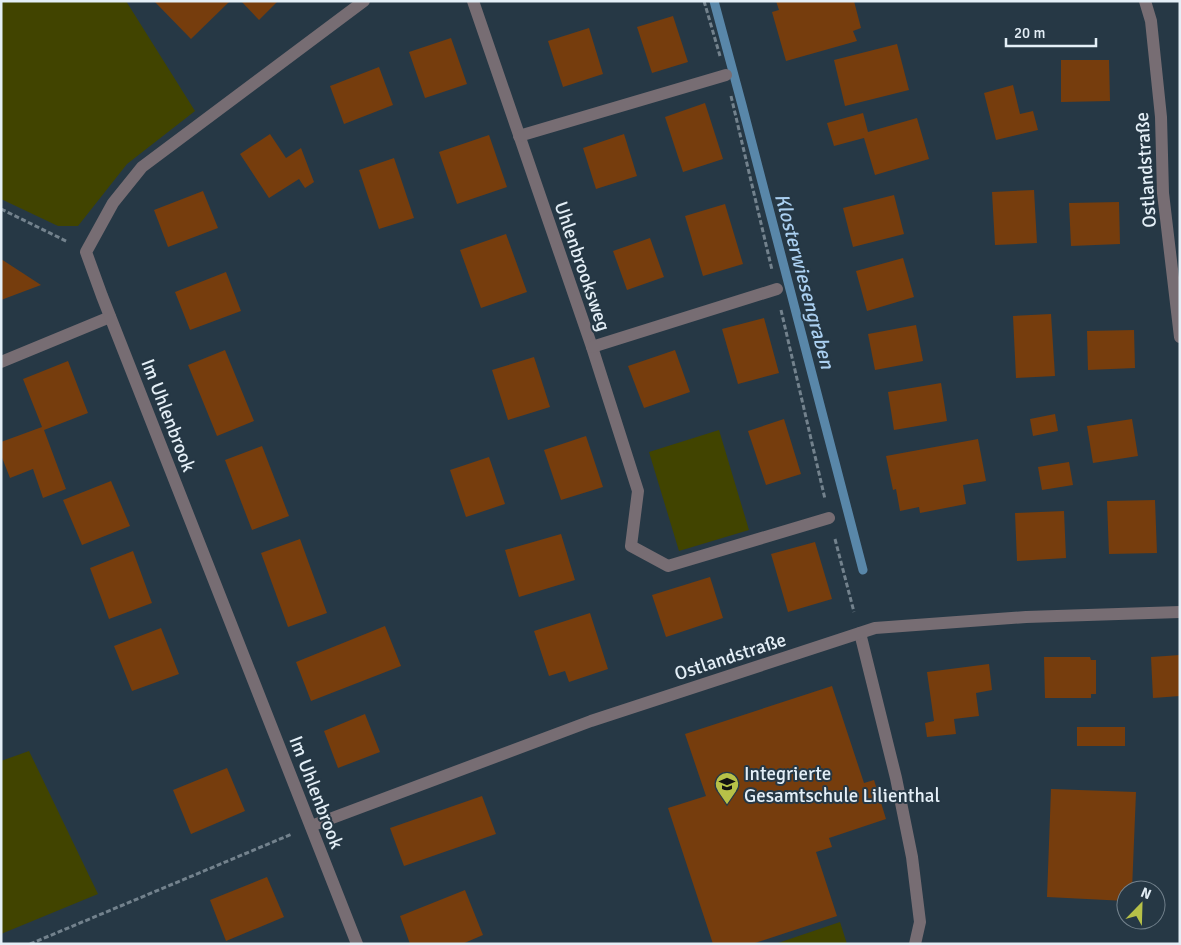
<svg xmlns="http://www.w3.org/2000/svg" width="1181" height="945" viewBox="0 0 1181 945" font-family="Signika,sans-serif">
<rect width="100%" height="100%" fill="#263845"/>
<!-- green -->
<g fill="#414400">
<polygon points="1,1 126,1 195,111 127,164 78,226 58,226 1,199"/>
<polygon points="719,430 749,530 679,551 649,452"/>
<polygon points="29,751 98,894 1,934 1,761"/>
<polygon points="840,922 847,944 775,944"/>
</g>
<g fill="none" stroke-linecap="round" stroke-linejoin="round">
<!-- stream -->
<polyline stroke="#5987a9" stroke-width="9" points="714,1 742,105 863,570"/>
</g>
<!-- building -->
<g fill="#763d0d">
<polygon points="154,1 230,1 191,39"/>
<polygon points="241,1 278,1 259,20"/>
<polygon points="776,1 854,1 861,28 853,31 857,41 786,61 772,12 779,10"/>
<polygon points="673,16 688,62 652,73 637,27"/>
<polygon points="589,28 603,74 563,87 548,41"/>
<polygon points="451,38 467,84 425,98 409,52"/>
<polygon points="897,44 909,90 845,106 834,60"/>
<polygon points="1061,60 1109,60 1110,101 1061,102"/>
<polygon points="379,67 393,105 344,124 330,86"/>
<polygon points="1013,85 1020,114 1033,111 1038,130 996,140 984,93"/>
<polygon points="705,103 723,159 683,172 665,117"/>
<polygon points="863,113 868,132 917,118 929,159 875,175 864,138 834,146 827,123"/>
<polygon points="270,134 286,158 301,148 314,182 305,188 299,179 269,198 240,154"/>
<polygon points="624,134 637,176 596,189 583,148"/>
<polygon points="489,135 507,187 457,204 439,152"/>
<polygon points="394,158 414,218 379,229 359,170"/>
<polygon points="1034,190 1037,243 995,245 992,192"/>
<polygon points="203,191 218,228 168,247 154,210"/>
<polygon points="894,195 904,234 853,247 843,208"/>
<polygon points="1119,202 1120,244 1071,246 1069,203"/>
<polygon points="725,204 743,264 703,276 685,216"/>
<polygon points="506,234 527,292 481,308 460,250"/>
<polygon points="650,238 664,277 627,290 613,251"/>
<polygon points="903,258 914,297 867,311 856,271"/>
<polygon points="1,259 41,285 1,300"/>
<polygon points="226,272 241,311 190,330 175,292"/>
<polygon points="1051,314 1055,376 1016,378 1013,316"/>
<polygon points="764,318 779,373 738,384 722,329"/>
<polygon points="916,325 923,361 875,370 868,334"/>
<polygon points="1134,330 1135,368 1088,370 1087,331"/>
<polygon points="225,350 254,421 217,436 188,365"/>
<polygon points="675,350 690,392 644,408 628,366"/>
<polygon points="534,357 550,407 508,420 492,370"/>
<polygon points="68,361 88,413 44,430 66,489 43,498 33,469 10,478 1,455 1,442 42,427 23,379"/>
<polygon points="941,383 947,421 894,430 888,392"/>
<polygon points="1055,414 1058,431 1033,436 1030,419"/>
<polygon points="784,419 801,474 766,485 748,431"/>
<polygon points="1132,419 1138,456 1093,463 1087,426"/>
<polygon points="586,436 603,487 561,500 544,450"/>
<polygon points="978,439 986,481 963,485 966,504 920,513 919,507 900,511 896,489 893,490 886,456"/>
<polygon points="262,446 289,516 252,530 225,460"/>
<polygon points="489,457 505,504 466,517 450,470"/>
<polygon points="1069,462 1073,485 1042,490 1038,467"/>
<polygon points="111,481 130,526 82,545 63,500"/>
<polygon points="1155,500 1157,553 1109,554 1107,501"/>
<polygon points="1064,511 1066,558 1017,561 1015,513"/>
<polygon points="561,534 575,580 519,597 505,550"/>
<polygon points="300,539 327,613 288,627 261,553"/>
<polygon points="815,542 832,599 788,612 771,554"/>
<polygon points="133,551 152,603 109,619 90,568"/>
<polygon points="710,577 723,618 666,637 652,595"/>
<polygon points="590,613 608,669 569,682 565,671 549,676 534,631"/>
<polygon points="385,626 401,666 311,701 296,662"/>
<polygon points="161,628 179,674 132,691 114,646"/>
<polygon points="1180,655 1180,696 1153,698 1151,657"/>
<polygon points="1044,657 1090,657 1091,660 1096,660 1096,694 1091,694 1091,698 1045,698"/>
<polygon points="989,664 992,690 976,693 979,716 954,719 956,734 927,737 925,723 934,721 927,672"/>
<polygon points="832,686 864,783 874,780 886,819 829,838 832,847 816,852 837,916 752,944 713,944 668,808 706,796 685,734"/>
<polygon points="365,714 380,752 338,768 324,731"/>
<rect x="1077" y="727" width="48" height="19"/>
<polygon points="227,768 245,811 191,834 173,790"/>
<polygon points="1051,789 1136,792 1132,890 1126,890 1126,901 1047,897"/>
<polygon points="482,796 496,834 404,866 390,828"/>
<polygon points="267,877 284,917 226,941 210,900"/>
<polygon points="465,890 483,935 462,944 410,944 400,916"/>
</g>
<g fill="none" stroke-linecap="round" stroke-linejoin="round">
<!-- path -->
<g stroke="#73828d" stroke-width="3" stroke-dasharray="5 2.5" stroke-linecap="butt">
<polyline points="704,1 720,56"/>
<polyline points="731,96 772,270"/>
<polyline points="1,209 68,242"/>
<polyline points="781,310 825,499"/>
<polyline points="835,539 854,612"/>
<polyline points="30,944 292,834"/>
</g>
<!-- lane -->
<g stroke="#776d73" stroke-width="12">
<polyline points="1,362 110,317"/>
<polyline points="860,633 896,778 912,857 920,922 915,944"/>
</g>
<!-- street -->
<g stroke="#776d73" stroke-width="12">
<polyline points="473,1 592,347 638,491 631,546 668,566 829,518"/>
<polyline points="1145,1 1151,21 1161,117 1163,193 1180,337"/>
<polyline points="519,136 726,75"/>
<polyline points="592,347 777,289"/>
<polyline points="311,826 591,721 875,628 1026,617 1180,612"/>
<polyline points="357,944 102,296 86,252 113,203 142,167 364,1"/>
</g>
</g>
<!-- icons -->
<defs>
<g id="school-pin" transform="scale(1.25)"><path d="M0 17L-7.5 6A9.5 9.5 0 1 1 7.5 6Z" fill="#b7c148" stroke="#263845"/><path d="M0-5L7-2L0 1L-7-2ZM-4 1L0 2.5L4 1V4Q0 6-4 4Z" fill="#111"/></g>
</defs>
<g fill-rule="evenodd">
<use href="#school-pin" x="727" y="784"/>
</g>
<g text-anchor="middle" stroke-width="4" stroke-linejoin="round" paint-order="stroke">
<!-- street labels -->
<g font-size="19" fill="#e4eff7" stroke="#263845">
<text transform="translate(1145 170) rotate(-94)" y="7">Ostlandstraße</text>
<text transform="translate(583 266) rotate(71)" y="7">Uhlenbrooksweg</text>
<text transform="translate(169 415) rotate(69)" y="7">Im Uhlenbrook</text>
<text transform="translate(730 656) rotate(-18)" y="7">Ostlandstraße</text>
<text transform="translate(317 792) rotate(69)" y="7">Im Uhlenbrook</text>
</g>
<!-- poi labels -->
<g font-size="19" fill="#e4eff7" stroke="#263845" text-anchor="start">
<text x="744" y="780">Integrierte<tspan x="744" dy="22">Gesamtschule Lilienthal</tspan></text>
</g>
<!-- water labels -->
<g font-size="20" font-style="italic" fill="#abd0f1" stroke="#263845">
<text transform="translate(805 281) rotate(75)" y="7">Klosterwiesengraben</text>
</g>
</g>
<!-- border -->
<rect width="1181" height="945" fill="none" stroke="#e4eff7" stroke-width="5"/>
<!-- north arrow -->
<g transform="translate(1141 905) rotate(23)"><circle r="24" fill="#263845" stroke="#72818c"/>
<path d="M0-4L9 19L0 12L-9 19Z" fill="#b7c148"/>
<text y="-8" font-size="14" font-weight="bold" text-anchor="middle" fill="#e4eff7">N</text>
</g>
<!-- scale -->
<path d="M1006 38v8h90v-8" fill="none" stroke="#e4eff7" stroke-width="2.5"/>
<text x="1014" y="38" font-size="15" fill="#e4eff7" stroke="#263845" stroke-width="4" paint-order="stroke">20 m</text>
</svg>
